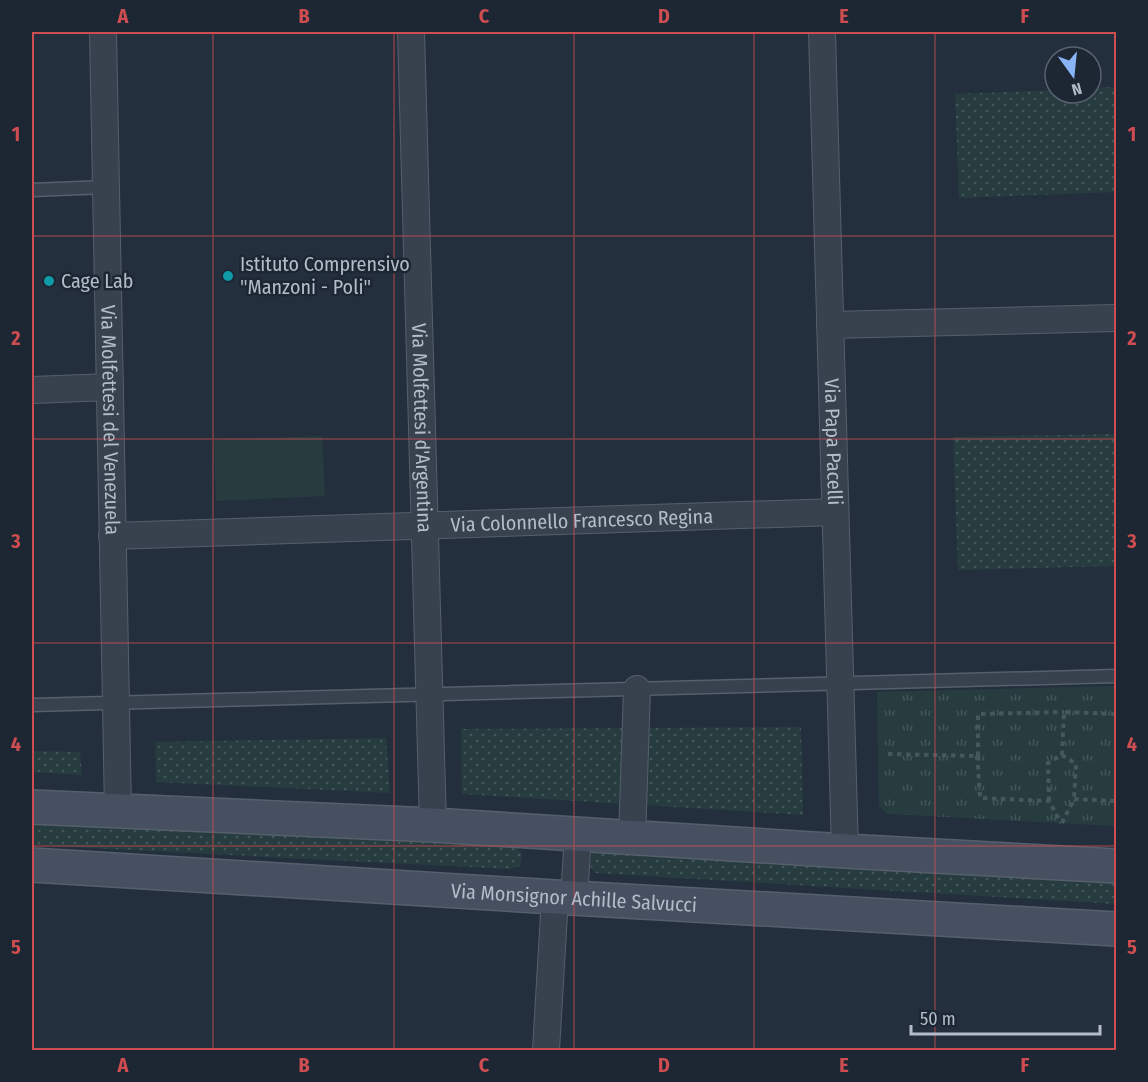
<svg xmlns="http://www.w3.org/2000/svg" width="1148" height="1082" viewBox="0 0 1148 1082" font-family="'Fira Sans Condensed',sans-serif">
<defs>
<pattern id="grass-dots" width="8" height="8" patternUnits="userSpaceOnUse" patternTransform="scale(1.5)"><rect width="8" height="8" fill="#263c3f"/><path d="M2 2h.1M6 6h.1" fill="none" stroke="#435659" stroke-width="1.8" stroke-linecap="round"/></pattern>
<pattern id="park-tufts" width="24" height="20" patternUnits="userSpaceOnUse" patternTransform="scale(1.5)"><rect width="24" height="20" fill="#263c3f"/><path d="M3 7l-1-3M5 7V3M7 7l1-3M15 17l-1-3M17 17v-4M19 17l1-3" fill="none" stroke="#435659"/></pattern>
</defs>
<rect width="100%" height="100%" fill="#242f3e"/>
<!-- grass -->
<g fill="url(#grass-dots)">
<polygon points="1116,87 1116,192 959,198 955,94 1055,90 1055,93 1091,93 1091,88"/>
<polygon points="1116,434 1116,566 958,570 953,437"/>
<polygon points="801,727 803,815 462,794 461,729"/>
<polygon points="386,738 390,793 156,782 155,742"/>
<polygon points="32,751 80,752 82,775 32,772"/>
<polygon points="32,819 517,847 522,854 520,866 510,869 32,845"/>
<polygon points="601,850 1116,879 1116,904 595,873 590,866 592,854"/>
</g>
<!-- park -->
<polygon fill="url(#park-tufts)" points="1116,686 1116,826 888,814 879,806 877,692"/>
<!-- pitch -->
<polygon fill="#263c3f" points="322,436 325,496 216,501 214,440"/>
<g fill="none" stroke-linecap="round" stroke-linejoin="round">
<!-- lane casing -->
<g stroke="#565f6c" stroke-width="15">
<g id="lane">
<polyline points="32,190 106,187"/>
<polyline points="32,705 1116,676"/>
</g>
</g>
<!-- street casing -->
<g stroke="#565f6c" stroke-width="28">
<g id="street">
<path id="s1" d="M103,32L118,810"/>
<path id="s2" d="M411,32L433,825"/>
<path id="s3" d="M822,32L845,851"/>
<polyline points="830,325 1116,318"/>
<polyline points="32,390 110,387"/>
<path id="s4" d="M112,536L835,512"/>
<polyline points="632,839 637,689"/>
<polyline points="574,897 578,835"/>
<polyline points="546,1050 555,897"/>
</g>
</g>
<!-- secondary casing -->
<g stroke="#565f6c" stroke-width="36">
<g id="secondary">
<polyline points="32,807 433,825 845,851 1116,866"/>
<path id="s5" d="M32,865L555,897L1116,929"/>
</g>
</g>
<!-- path -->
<g stroke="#44595c" stroke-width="4" stroke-dasharray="4.5 4.5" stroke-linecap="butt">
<polyline points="888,754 978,756 978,766 980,798 1049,801 1061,823"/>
<polyline points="1062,755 1064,712 1116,714"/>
<polyline points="978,756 978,714 1064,712"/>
<polyline points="1049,801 1048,763 1062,755 1076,764 1074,799"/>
<polyline points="1062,823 1074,799 1116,801"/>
</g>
<!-- lane -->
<use href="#lane" stroke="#38414e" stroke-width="12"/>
<!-- street -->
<use href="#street" stroke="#38414e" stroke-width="26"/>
<!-- secondary -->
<use href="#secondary" stroke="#465061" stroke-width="33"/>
</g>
<!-- grid -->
<path fill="none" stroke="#ce4d50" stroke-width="1.5" stroke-opacity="0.55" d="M213,32V1050M394,32V1050M574,32V1050M754,32V1050M935,32V1050M32,236H1116M32,439H1116M32,643H1116M32,846H1116"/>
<!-- markers -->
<g fill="#0f9aa8" stroke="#1d2633" stroke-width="2">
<circle cx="228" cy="276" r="6"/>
<circle cx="49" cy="281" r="6"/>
</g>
<g text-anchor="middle" stroke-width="5" stroke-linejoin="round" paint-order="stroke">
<!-- poi labels -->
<g font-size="20" fill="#b4bcc9" stroke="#1d2633" text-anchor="start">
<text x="240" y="271">Istituto Comprensivo<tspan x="240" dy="23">"Manzoni - Poli"</tspan></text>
<text x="61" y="288">Cage Lab</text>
</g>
<!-- street labels -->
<g font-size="20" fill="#b4bcc9" stroke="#1d2633">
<text dy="7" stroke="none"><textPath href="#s1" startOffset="388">Via Molfettesi del Venezuela</textPath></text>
<text dy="7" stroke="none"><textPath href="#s2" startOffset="396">Via Molfettesi d'Argentina</textPath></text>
<text dy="7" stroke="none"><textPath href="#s3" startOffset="410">Via Papa Pacelli</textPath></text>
<text dy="7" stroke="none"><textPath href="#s4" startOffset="470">Via Colonnello Francesco Regina</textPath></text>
<text dy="7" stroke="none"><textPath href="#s5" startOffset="543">Via Monsignor Achille Salvucci</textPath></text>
</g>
</g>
<!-- border -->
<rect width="1148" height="1082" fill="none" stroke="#1d2633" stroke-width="66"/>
<!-- north arrow -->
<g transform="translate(1073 75) rotate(165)"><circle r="28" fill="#1d2633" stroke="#59626f" stroke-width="1.5"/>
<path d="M0-4.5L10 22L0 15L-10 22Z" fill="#8ab4f8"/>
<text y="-9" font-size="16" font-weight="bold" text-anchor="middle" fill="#b4bcc9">N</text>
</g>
<!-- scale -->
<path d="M911 1025v9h189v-9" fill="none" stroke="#b4bcc9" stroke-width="3"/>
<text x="920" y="1025" font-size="18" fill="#b4bcc9" stroke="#1d2633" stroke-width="4.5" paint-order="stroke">50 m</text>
<rect x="33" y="33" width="1082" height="1016" fill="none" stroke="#ce4d50" stroke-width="2"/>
<g font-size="20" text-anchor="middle" font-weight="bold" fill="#ce4d50">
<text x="123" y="23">A</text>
<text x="304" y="23">B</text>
<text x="484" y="23">C</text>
<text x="664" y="23">D</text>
<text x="844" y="23">E</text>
<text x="1025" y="23">F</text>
<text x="16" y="141">1</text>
<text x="1132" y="141">1</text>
<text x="16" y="345">2</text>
<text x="1132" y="345">2</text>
<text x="16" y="548">3</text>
<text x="1132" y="548">3</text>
<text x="16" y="751">4</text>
<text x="1132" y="751">4</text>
<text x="16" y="954">5</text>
<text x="1132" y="954">5</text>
<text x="123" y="1072">A</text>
<text x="304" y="1072">B</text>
<text x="484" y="1072">C</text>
<text x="664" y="1072">D</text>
<text x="844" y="1072">E</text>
<text x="1025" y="1072">F</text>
</g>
</svg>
